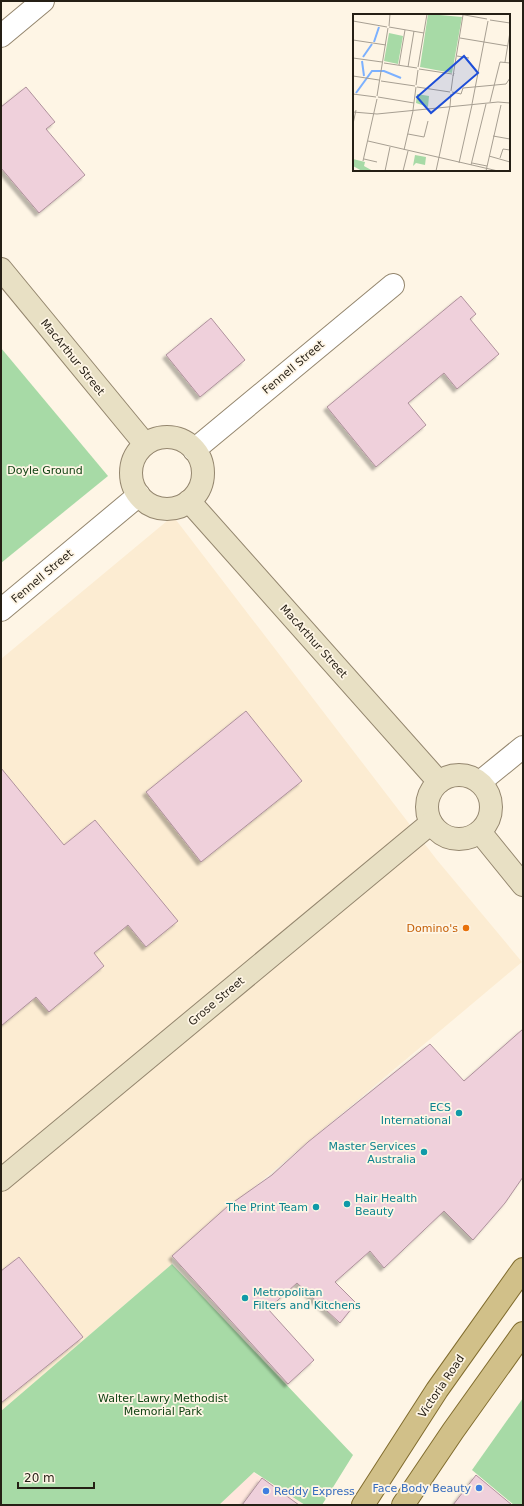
<svg xmlns="http://www.w3.org/2000/svg" width="524" height="1506" viewBox="0 0 524 1506" font-family="'DejaVu Sans',sans-serif">
<defs>
<filter id="shadow"><feDropShadow dx="-3.5" dy="3.5" stdDeviation="1" flood-color="#0004"/></filter>
</defs>
<rect width="100%" height="100%" fill="#fef5e5"/>
<!-- commercial -->
<polygon fill="#ffe6dd" points="253,1472 305,1505 219,1505"/>
<!-- built -->
<polygon fill="#fcecd2" points="173,516 437,860 522,962 172,1256 172,1264 1,1411 1,659"/>
<!-- green -->
<g fill="#a7daa6">
<polygon points="1,348 108,476 1,563"/>
<polygon points="172,1264 353,1455 322,1505 305,1505 254,1472 219,1505 1,1505 1,1411"/>
<polygon points="523,1398 523,1505 514,1505 472,1470"/>
</g>
<!-- building -->
<g fill="#efd0db" stroke="#af919c" filter="url(#shadow)">
<polygon points="26,87 55,122 46,129 85,175 39,213 1,168 1,107"/>
<polygon points="461,296 476,314 470,319 499,354 457,389 444,373 408,403 426,425 376,467 327,407"/>
<polygon points="211,318 245,360 200,397 166,355"/>
<polygon points="246,711 302,781 201,862 146,792"/>
<polygon points="1,768 64,845 95,820 178,921 146,947 128,925 94,953 104,966 49,1012 36,997 1,1026"/>
<polygon points="523,1029 523,1177 505,1203 473,1240 444,1211 384,1268 370,1251 335,1282 356,1303 340,1323 297,1283 268,1309 314,1360 288,1384 172,1256 228,1206 272,1175 308,1142 430,1044 464,1081"/>
<polygon points="19,1257 83,1337 1,1403 1,1271"/>
<polygon points="476,1475 512,1505 453,1505"/>
<polygon points="262,1478 299,1505 242,1505"/>
</g>
<g fill="none" stroke-linecap="round" stroke-linejoin="round">
<!-- street casing -->
<g stroke="#94866e" stroke-width="24">
<g id="street">
<polyline points="1,36 43,1"/>
<polyline points="194,450 393,285"/>
<polyline points="1,610 139,495"/>
<polyline points="480,782 523,747"/>
</g>
</g>
<!-- secondary casing -->
<g stroke="#94866e" stroke-width="24">
<g id="secondary">
<polyline points="1,269 145,444"/>
<circle cx="167" cy="473" r="36"/>
<polyline points="189,501 439,782"/>
<circle cx="459" cy="807" r="32"/>
<polyline points="480,832 523,885"/>
<polyline points="1,1180 431,823"/>
</g>
</g>
<!-- primary casing -->
<g stroke="#816c2e" stroke-width="24">
<g id="primary">
<polyline points="363,1505 437,1390 523,1269"/>
<polyline points="403,1505 453,1431 523,1333"/>
</g>
</g>
<!-- street -->
<use href="#street" stroke="#fff" stroke-width="22"/>
<!-- secondary -->
<use href="#secondary" stroke="#e8e0c4" stroke-width="22"/>
<!-- primary -->
<use href="#primary" stroke="#d1c089" stroke-width="22"/>
</g>
<!-- markers -->
<circle fill="#e8710a" stroke="#fef5e5" stroke-width="1.5" cx="466" cy="928" r="4"/>
<g fill="#0f9aa8" stroke="#fef5e5" stroke-width="1.5">
<circle cx="459" cy="1113" r="4"/>
<circle cx="424" cy="1152" r="4"/>
<circle cx="347" cy="1204" r="4"/>
<circle cx="316" cy="1207" r="4"/>
<circle cx="245" cy="1298" r="4"/>
</g>
<g fill="#3f7fe0" stroke="#fef5e5" stroke-width="1.5">
<circle cx="479" cy="1488" r="4"/>
<circle cx="266" cy="1491" r="4"/>
</g>
<g text-anchor="middle" stroke-width="3.5" stroke-linejoin="round" paint-order="stroke">
<!-- street labels -->
<g font-size="11" fill="#251f15" stroke="#fef5e5">
<text transform="translate(73 357) rotate(51)" y="4">MacArthur Street</text>
<text transform="translate(293 367) rotate(-40)" y="4">Fennell Street</text>
<text transform="translate(42 576) rotate(-40)" y="4">Fennell Street</text>
<text transform="translate(314 641) rotate(48)" y="4">MacArthur Street</text>
<text transform="translate(216 1001) rotate(-40)" y="4">Grose Street</text>
<text transform="translate(441 1386) rotate(-56)" y="4">Victoria Road</text>
</g>
<!-- park labels -->
<g font-size="11" fill="#104313" stroke="#fef5e5">
<text x="45" y="474">Doyle Ground</text>
<text x="163" y="1402">Walter Lawry Methodist<tspan x="163" dy="13">Memorial Park</tspan></text>
</g>
<!-- food labels -->
<g font-size="11" fill="#c56008" stroke="#fef5e5" text-anchor="end">
<text x="458" y="932">Domino's</text>
</g>
<!-- culture labels -->
<g font-size="11" fill="#0d838f" stroke="#fef5e5" text-anchor="end">
<text x="451" y="1111">ECS<tspan x="451" dy="13">International</tspan></text>
<text x="416" y="1150">Master Services<tspan x="416" dy="13">Australia</tspan></text>
<text x="355" y="1202" text-anchor="start">Hair Health<tspan x="355" dy="13">Beauty</tspan></text>
<text x="308" y="1211">The Print Team</text>
<text x="253" y="1296" text-anchor="start">Metropolitan<tspan x="253" dy="13">Filters and Kitchens</tspan></text>
</g>
<!-- shop labels -->
<g font-size="11" fill="#366cbe" stroke="#fef5e5" text-anchor="end">
<text x="471" y="1492">Face Body Beauty</text>
<text x="274" y="1495" text-anchor="start">Reddy Express</text>
</g>
</g>
<!-- overview -->
<g transform="translate(353 14)">
<rect width="157" height="157" fill="#fef5e5"/>
<path d="M75,0L109,3L99,59L67,53ZM36,19L50,22L45,50L31,47ZM64,80L76,82L75,93L63,89ZM62,141L73,143L72,151L63,149L60,152ZM0,145L12,148L11,152L20,157H9L0,152Z" fill="#a7daa6"/>
<path fill="none" stroke="#7cb1ff" stroke-width="2" d="M21,28L26,13M10,43L19,30M9,47L11,62M3,79L19,57H31L48,64"/>
<path fill="none" stroke="#a79f92" stroke-width="1" d="M106,0L134,5M137,6L157,9M0,7L34,13M36,12L37,0M36,13L71,19M107,24L155,32M0,26L33,31M104,42L116,44M0,44L29,48M152,48L157,18M31,49L64,54M46,51L52,16M55,53L61,17M65,53L74,0M66,55L99,60M101,59L100,62L110,1M0,62L26,66M28,67L62,72M63,71L65,56M64,73L97,78M98,77L100,62M99,78L108,80L110,74L153,70L157,64M0,80L23,83M24,82L35,14M25,83L61,89M137,88L147,48L157,49M119,90L135,7M97,92L98,80M60,96L63,73M0,98L24,100L145,88L157,89M0,110L3,96M55,120L71,123L75,107M140,122L157,125M15,127L145,157M51,136L60,97M136,142L157,148M147,144L150,135L157,136M11,145L24,148M10,147L24,85M106,149L119,91M119,149L134,152M118,151L133,90M32,157L37,133M50,157L55,137M83,157L97,92M133,157L148,91"/>
<path fill="#1d4ed8" fill-opacity="0.15" stroke="#1d4ed8" stroke-width="2" d="M111,42L125,59L78,99L64,83Z"/>
<rect width="157" height="157" fill="none" stroke="#251f15" stroke-width="2"/>
</g>
<!-- border -->
<rect width="524" height="1506" fill="none" stroke="#251f15" stroke-width="4"/>
<!-- scale -->
<path d="M18 1482v6h76v-6" fill="none" stroke="#251f15" stroke-width="2"/>
<text x="24" y="1482" font-size="12" fill="#251f15" stroke="#fef5e5" stroke-width="3" paint-order="stroke">20 m</text>
</svg>
